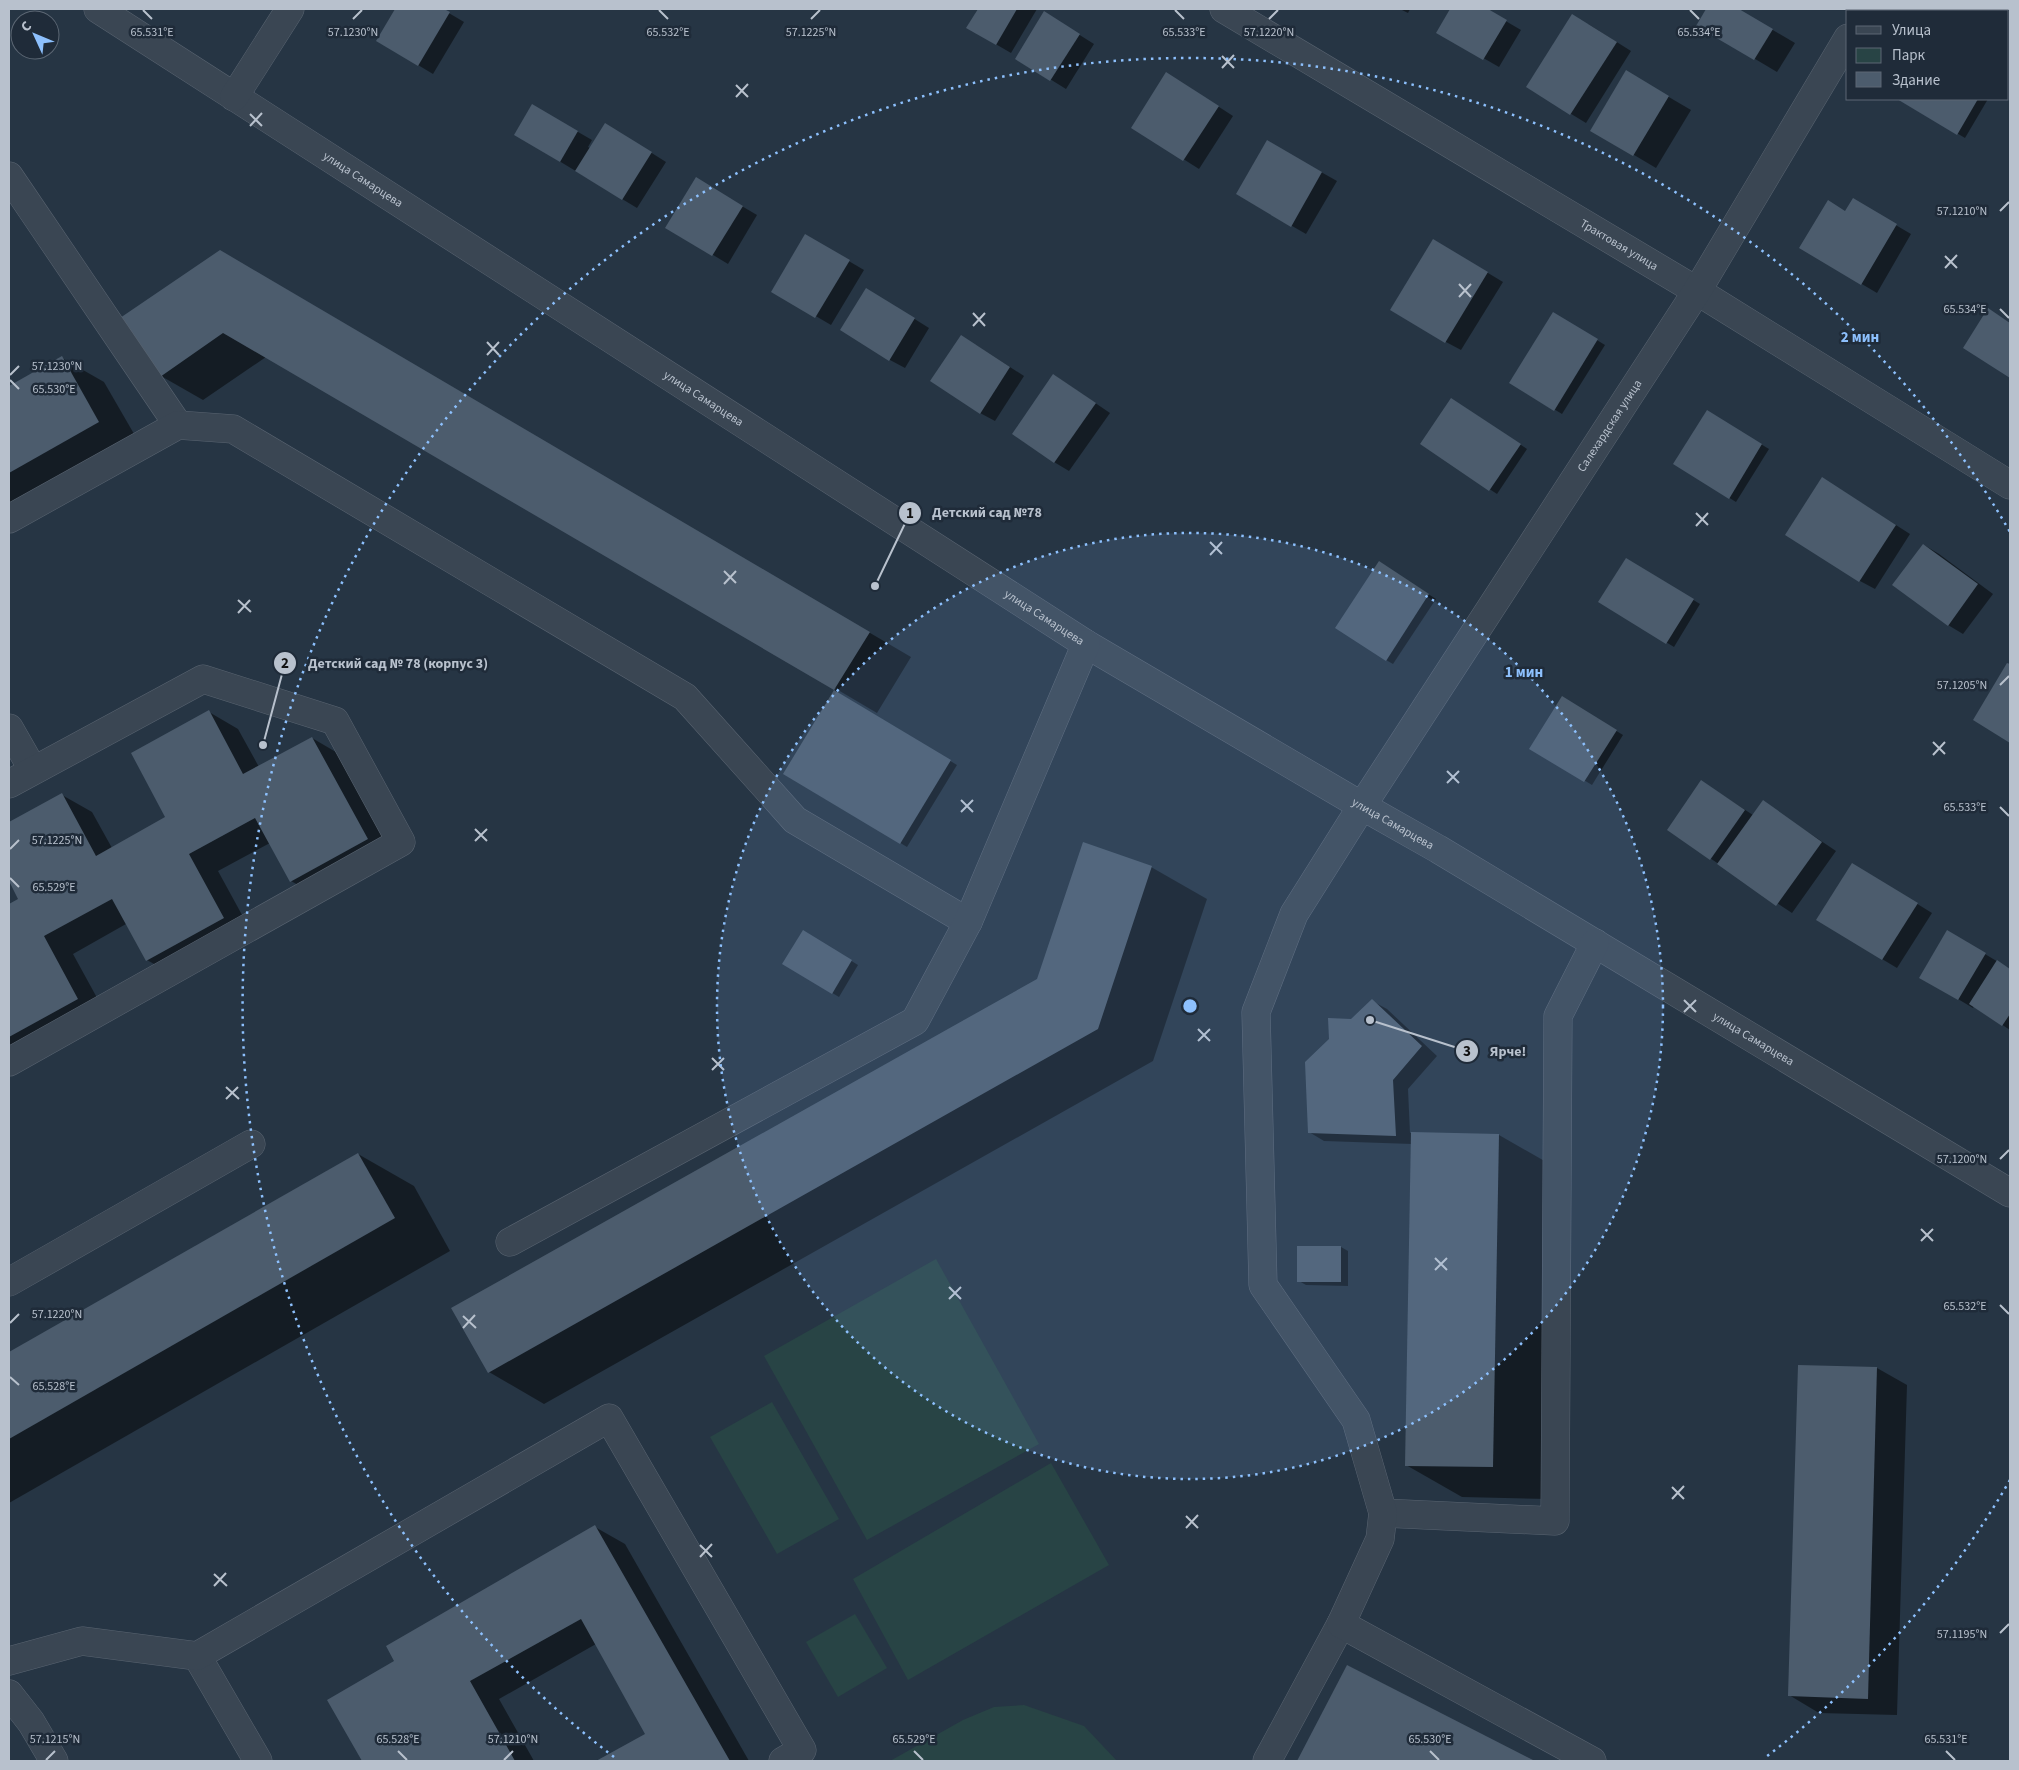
<svg xmlns="http://www.w3.org/2000/svg" width="2019" height="1770" viewBox="0 0 2019 1770" font-family="'Source Sans 3',sans-serif">
<rect width="100%" height="100%" fill="#263544"/>
<!-- green -->
<g fill="#284445">
<polygon points="936,1259 1039,1444 867,1540 764,1356"/>
<polygon points="772,1402 839,1519 777,1554 710,1437"/>
<polygon points="1051,1463 1109,1565 908,1680 853,1579"/>
<polygon points="855,1614 887,1668 838,1697 806,1642"/>
<polygon points="1024,1705 1084,1726 1117,1761 890,1761 963,1720 994,1707"/>
</g>
<!-- shadow -->
<g fill="#0007">
<polygon points="397,9 442,9 464,22 433,74 378,41"/>
<polygon points="979,9 1037,9 1011,53 968,28"/>
<polygon points="1400,9 1410,9 1408,13"/>
<polygon points="1452,9 1485,9 1521,30 1499,67 1438,32"/>
<polygon points="1707,9 1737,9 1795,43 1777,72 1698,25"/>
<polygon points="1059,22 1094,44 1066,89 1016,58"/>
<polygon points="1588,24 1631,51 1586,123 1527,87"/>
<polygon points="1626,72 1691,110 1656,168 1592,130"/>
<polygon points="1182,83 1233,116 1199,169 1133,127"/>
<polygon points="1899,99 1988,99 1965,138"/>
<polygon points="533,106 592,140 588,147 590,148 620,133 666,162 637,208 516,135"/>
<polygon points="1268,142 1337,181 1306,234 1237,194"/>
<polygon points="711,188 757,215 728,264 667,227"/>
<polygon points="1853,200 1911,234 1877,293 1801,248 1846,212"/>
<polygon points="806,236 864,270 831,325 773,291"/>
<polygon points="1448,249 1503,282 1461,350 1446,342"/>
<polygon points="263,276 911,657 877,713 838,690 837,693 957,765 907,847 785,773 836,688 266,357 203,400 161,376"/>
<polygon points="881,298 929,328 905,368 890,360"/>
<polygon points="1989,310 2010,323 2010,376 1965,347"/>
<polygon points="1554,314 1605,345 1562,414 1511,383"/>
<polygon points="976,345 1024,376 995,421 980,413"/>
<polygon points="62,358 104,382 141,446 9,522 9,388"/>
<polygon points="1054,375 1110,413 1069,471 1054,462"/>
<polygon points="1459,404 1527,449 1497,494 1421,444"/>
<polygon points="1707,412 1769,449 1736,502 1675,464"/>
<polygon points="1838,488 1910,534 1875,589 1860,581"/>
<polygon points="1924,545 1939,554 1993,594 1963,634 1948,625"/>
<polygon points="1626,559 1700,604 1674,647 1600,602"/>
<polygon points="1386,567 1436,599 1393,664 1386,660"/>
<polygon points="2008,664 2010,666 2010,741 1974,720"/>
<polygon points="1562,698 1623,735 1592,785 1531,748"/>
<polygon points="209,712 238,729 259,767 312,738 341,755 397,856 321,898 291,881 270,843 218,871 253,935 177,977 147,960 126,924 73,954 107,1016 31,1058 9,1045 9,906 20,899 9,879 9,824 62,795 92,812 112,848 167,818"/>
<polygon points="1702,782 1753,815 1763,802 1836,851 1792,913 1668,830"/>
<polygon points="1151,867 1207,899 1153,1061 544,1404 489,1372 1038,980"/>
<polygon points="1867,873 1932,913 1897,968 1882,959"/>
<polygon points="803,931 858,965 839,997 784,964"/>
<polygon points="1948,932 2010,969 2010,1030 1974,1006 1973,1008 1921,977"/>
<polygon points="1372,1001 1387,1009 1437,1056 1408,1089 1410,1133 1499,1135 1555,1167 1548,1499 1462,1497 1406,1465 1412,1144 1324,1141 1309,1132"/>
<polygon points="358,1154 414,1186 450,1251 9,1503 9,1354"/>
<polygon points="1341,1247 1348,1251 1348,1286 1306,1285 1299,1281"/>
<polygon points="1799,1366 1877,1368 1907,1385 1897,1715 1819,1713 1789,1695"/>
<polygon points="595,1527 625,1544 749,1761 598,1761 647,1734 596,1644 499,1699 534,1761 364,1761 329,1700 396,1662"/>
<polygon points="1348,1666 1532,1761 1298,1761"/>
</g>
<!-- building -->
<g fill="#4c5c6d">
<polygon points="395,9 444,9 450,12 418,66 376,41"/>
<polygon points="978,9 1017,9 996,45 966,28"/>
<polygon points="1450,9 1488,9 1507,20 1483,60 1436,33"/>
<polygon points="1706,9 1739,9 1773,29 1754,60 1696,26"/>
<polygon points="1044,11 1080,34 1050,81 1015,59"/>
<polygon points="1572,14 1617,42 1570,115 1526,87"/>
<polygon points="1626,70 1669,96 1633,156 1590,131"/>
<polygon points="1166,72 1219,106 1183,161 1131,128"/>
<polygon points="1897,99 1978,99 1957,135"/>
<polygon points="532,104 578,131 560,162 514,135"/>
<polygon points="605,123 652,152 622,200 575,171"/>
<polygon points="1267,140 1322,172 1291,227 1236,194"/>
<polygon points="696,177 743,206 712,256 665,228"/>
<polygon points="1853,198 1897,224 1861,285 1799,248 1828,200 1845,211"/>
<polygon points="805,234 850,260 815,318 771,292"/>
<polygon points="1433,239 1488,272 1445,343 1390,310"/>
<polygon points="220,250 870,632 834,690 223,333 160,377 120,318"/>
<polygon points="866,288 915,318 889,361 840,330"/>
<polygon points="1988,308 2010,323 2010,378 1963,348"/>
<polygon points="1553,312 1598,339 1554,411 1509,383"/>
<polygon points="961,335 1010,367 980,414 930,381"/>
<polygon points="62,356 99,422 9,473 9,386"/>
<polygon points="1053,374 1096,403 1054,463 1012,434"/>
<polygon points="1451,398 1521,444 1489,491 1420,444"/>
<polygon points="1707,410 1762,444 1729,499 1673,464"/>
<polygon points="1822,477 1896,525 1859,582 1785,535"/>
<polygon points="1923,544 1978,584 1948,626 1892,585"/>
<polygon points="1626,558 1694,599 1666,644 1598,602"/>
<polygon points="1379,561 1429,594 1386,661 1335,628"/>
<polygon points="2007,663 2010,664 2010,743 1973,720"/>
<polygon points="834,690 951,760 900,844 783,774"/>
<polygon points="1562,696 1617,730 1584,782 1529,749"/>
<polygon points="209,710 243,774 312,737 368,839 290,882 255,818 189,854 224,918 146,961 112,899 44,936 78,999 9,1037 9,904 18,899 9,881 9,822 62,793 96,856 165,817 131,753"/>
<polygon points="1701,780 1745,810 1710,860 1667,830"/>
<polygon points="1763,800 1822,842 1776,906 1717,864"/>
<polygon points="1083,842 1152,866 1098,1029 488,1373 451,1308 1037,979"/>
<polygon points="1852,863 1918,903 1882,960 1816,920"/>
<polygon points="803,930 852,960 832,994 782,964"/>
<polygon points="1947,930 1986,953 1958,1000 1919,978"/>
<polygon points="1997,960 2010,969 2010,1014 2002,1026 1969,1004"/>
<polygon points="1372,999 1422,1046 1393,1080 1396,1136 1308,1133 1305,1062 1329,1039 1328,1018 1351,1019"/>
<polygon points="1411,1132 1499,1134 1493,1467 1405,1466"/>
<polygon points="358,1153 395,1218 9,1439 9,1352"/>
<rect x="1297" y="1246" width="44" height="36"/>
<polygon points="1798,1365 1877,1367 1868,1699 1788,1696"/>
<polygon points="595,1525 730,1761 596,1761 645,1734 581,1619 470,1681 515,1761 362,1761 327,1700 394,1661 386,1646"/>
<polygon points="1347,1665 1535,1761 1297,1761"/>
</g>
<g fill="none" stroke-linecap="round" stroke-linejoin="round">
<!-- minor casing -->
<g stroke="#596471" stroke-width="29">
<g id="minor">
<path id="s1" d="M98,9L1086,644L1362,806L1438,849L2010,1193"/>
<path id="s2" d="M1224,9L1697,291L2010,485"/>
<polyline points="1864,11 1865,9"/>
<polyline points="234,97 290,9"/>
<polyline points="9,176 178,425"/>
<polyline points="9,519 178,425 233,429 685,697 795,820 968,922"/>
<polyline points="9,728 33,770"/>
<polyline points="9,784 203,679 335,721 401,842 9,1062"/>
<polyline points="510,1242 915,1021 968,922 1086,644"/>
<polyline points="9,1282 251,1144"/>
<polyline points="1383,1513 1555,1521 1558,1016 1595,943"/>
<polyline points="197,1656 258,1761"/>
<polyline points="9,1661 82,1641 197,1656 609,1418 802,1750 783,1761"/>
<polyline points="9,1694 31,1722 54,1761"/>
<polyline points="1267,1761 1341,1624"/>
<path id="s3" d="M1592,1761L1341,1624L1380,1539L1383,1513L1356,1420L1263,1285L1256,1012L1294,914L1362,806L1697,291L1848,38"/>
</g>
</g>
<!-- minor -->
<use href="#minor" stroke="#3a4653" stroke-width="28"/>
</g>
<!-- ticks -->
<path fill="none" stroke="#b8c1cd" stroke-width="2" d="M143,10L152,19M659,10L668,19M1175,10L1184,19M1690,10L1699,19M353,19L362,10M811,19L820,10M1269,19L1278,10M1222,56L1234,68M1222,68L1234,55M736,85L748,97M736,97L748,84M250,114L262,126M250,126L262,113M2000,211L2009,202M1945,256L1957,268M1945,268L1957,255M1459,284L1471,297M1459,297L1471,284M2000,309L2009,318M973,313L985,326M973,326L985,313M487,342L499,355M487,355L499,342M10,375L19,366M10,380L19,389M1696,513L1708,525M1696,526L1708,513M1210,542L1222,554M1210,555L1222,542M724,571L736,583M724,584L736,571M238,600L251,612M238,613L250,600M2000,685L2009,676M1933,742L1945,754M1933,755L1945,742M1447,771L1459,783M1447,783L1459,771M961,800L973,812M2000,807L2009,816M961,812L973,800M475,829L487,841M475,841L487,829M10,849L19,840M10,878L19,887M1684,1000L1696,1012M1684,1012L1696,1000M1198,1029L1210,1041M1198,1041L1210,1029M712,1058L724,1070M712,1070L724,1058M226,1087L239,1099M226,1099L238,1087M2000,1159L2009,1150M1921,1229L1933,1241M1921,1241L1933,1229M1435,1258L1447,1270M1435,1270L1447,1258M949,1287L961,1299M949,1299L961,1287M2000,1305L2009,1314M463,1316L476,1328M10,1323L19,1314M463,1328L475,1315M10,1377L19,1385M1672,1487L1684,1499M1672,1499L1684,1486M1186,1516L1198,1528M1186,1528L1198,1515M700,1545L712,1557M700,1557L712,1544M214,1574L227,1586M214,1586L226,1573M2000,1633L2009,1624M398,1751L407,1760M914,1751L923,1760M1430,1751L1439,1760M1946,1751L1955,1760M46,1760L55,1751M504,1760L513,1751"/>
<!-- distance rings -->
<circle cx="1190" cy="1006" r="473" fill="#8dc0fd" fill-opacity=".12"/>
<g fill="none" stroke="#8dc0fd" stroke-width="2.5" stroke-dasharray="2.5 5">
<circle cx="1190" cy="1006" r="473"/>
<path d="M2010 1480A947 947 0 0 1 1766 1757M614 1757A947 947 0 1 1 2010 532"/>
</g>
<g text-anchor="middle" stroke-width="5" stroke-linejoin="round" paint-order="stroke">
<!-- street labels -->
<g font-size="12" fill="#b8c1cd" stroke="#1f2b39">
<text dy="4" stroke="none"><textPath href="#s1" startOffset="315">улица Самарцева</textPath></text>
<text dy="4" stroke="none"><textPath href="#s2" startOffset="460">Трактовая улица</textPath></text>
<text dy="4" stroke="none"><textPath href="#s1" startOffset="720">улица Самарцева</textPath></text>
<text dy="4" stroke="none"><textPath href="#s3" startOffset="1626">Салехардская улица</textPath></text>
<text dy="4" stroke="none"><textPath href="#s1" startOffset="1125">улица Самарцева</textPath></text>
<text dy="4" stroke="none"><textPath href="#s1" startOffset="1530">улица Самарцева</textPath></text>
<text dy="4" stroke="none"><textPath href="#s1" startOffset="1950">улица Самарцева</textPath></text>
</g>
</g>
<g font-size="12" text-anchor="middle" fill="#b8c1cd" stroke="#1f2b39" stroke-width="5" stroke-linejoin="round" paint-order="stroke">
<text x="152" y="36">65.531°E</text>
<text x="668" y="36">65.532°E</text>
<text x="1184" y="36">65.533°E</text>
<text x="1699" y="36">65.534°E</text>
<text x="353" y="36">57.1230°N</text>
<text x="811" y="36">57.1225°N</text>
<text x="1269" y="36">57.1220°N</text>
<text x="1962" y="215">57.1210°N</text>
<text x="1965" y="313">65.534°E</text>
<text x="57" y="370">57.1230°N</text>
<text x="54" y="393">65.530°E</text>
<text x="1962" y="689">57.1205°N</text>
<text x="1965" y="811">65.533°E</text>
<text x="57" y="844">57.1225°N</text>
<text x="54" y="891">65.529°E</text>
<text x="1962" y="1163">57.1200°N</text>
<text x="1965" y="1310">65.532°E</text>
<text x="57" y="1318">57.1220°N</text>
<text x="54" y="1390">65.528°E</text>
<text x="1962" y="1638">57.1195°N</text>
<text x="55" y="1743">57.1215°N</text>
<text x="513" y="1743">57.1210°N</text>
<text x="398" y="1743">65.528°E</text>
<text x="914" y="1743">65.529°E</text>
<text x="1430" y="1743">65.530°E</text>
<text x="1946" y="1743">65.531°E</text>
</g>
<circle cx="1190" cy="1006" r="8" fill="#8dc0fd" stroke="#1f2b39" stroke-width="2.5"/>
<g font-size="15" text-anchor="middle" font-weight="bold" fill="#8dc0fd" stroke="#1f2b39" stroke-width="5" stroke-linejoin="round" paint-order="stroke">
<text x="1860" y="342">2 мин</text>
<text x="1524" y="677">1 мин</text>
</g>
<!-- callouts -->
<path fill="none" stroke="#b8c1cd" stroke-width="2" d="M875 586L910 513M263 745L285 663M1370 1020L1467 1051"/>
<g fill="#b8c1cd" stroke="#1f2b39" stroke-width="2">
<circle cx="875" cy="586" r="5"/>
<circle cx="263" cy="745" r="5"/>
<circle cx="1370" cy="1020" r="5"/>
<circle cx="910" cy="513" r="12"/>
<circle cx="285" cy="663" r="12"/>
<circle cx="1467" cy="1051" r="12"/>
</g>
<g font-size="15" text-anchor="middle" font-weight="bold" fill="#111">
<text x="910" y="518">1</text>
<text x="285" y="668">2</text>
<text x="1467" y="1056">3</text>
</g>
<g font-size="14" text-anchor="middle" font-weight="bold" fill="#b8c1cd" stroke="#1f2b39" stroke-width="5" stroke-linejoin="round" paint-order="stroke">
<text x="987" y="517">Детский сад №78</text>
<text x="398" y="668">Детский сад № 78 (корпус 3)</text>
<text x="1508" y="1056">Ярче!</text>
</g>
<!-- border -->
<rect width="2019" height="1770" fill="none" stroke="#b8c1cd" stroke-width="20"/>
<!-- legend -->
<rect x="1846" y="10" width="162" height="90" fill="#1f2b39" stroke="#5c6774"/>
<rect x="1856" y="26" width="25" height="8" fill="#3a4653" stroke="#5c6774"/>
<text x="1892" y="35" font-size="15" fill="#b8c1cd">Улица</text>
<rect x="1856" y="48" width="25" height="15" fill="#284445" stroke="#5c6774"/>
<text x="1892" y="60" font-size="15" fill="#b8c1cd">Парк</text>
<rect x="1856" y="72" width="25" height="15" fill="#4c5c6d" stroke="#5c6774"/>
<text x="1892" y="85" font-size="15" fill="#b8c1cd">Здание</text>
<!-- north arrow -->
<g transform="translate(35 35) rotate(314)"><circle r="24" fill="#1f2b39" stroke="#5c6774"/>
<path d="M0-4L9 19L0 12L-9 19Z" fill="#8dc0fd"/>
<text y="-8" font-size="14" font-weight="bold" text-anchor="middle" fill="#b8c1cd">С</text>
</g>
</svg>
